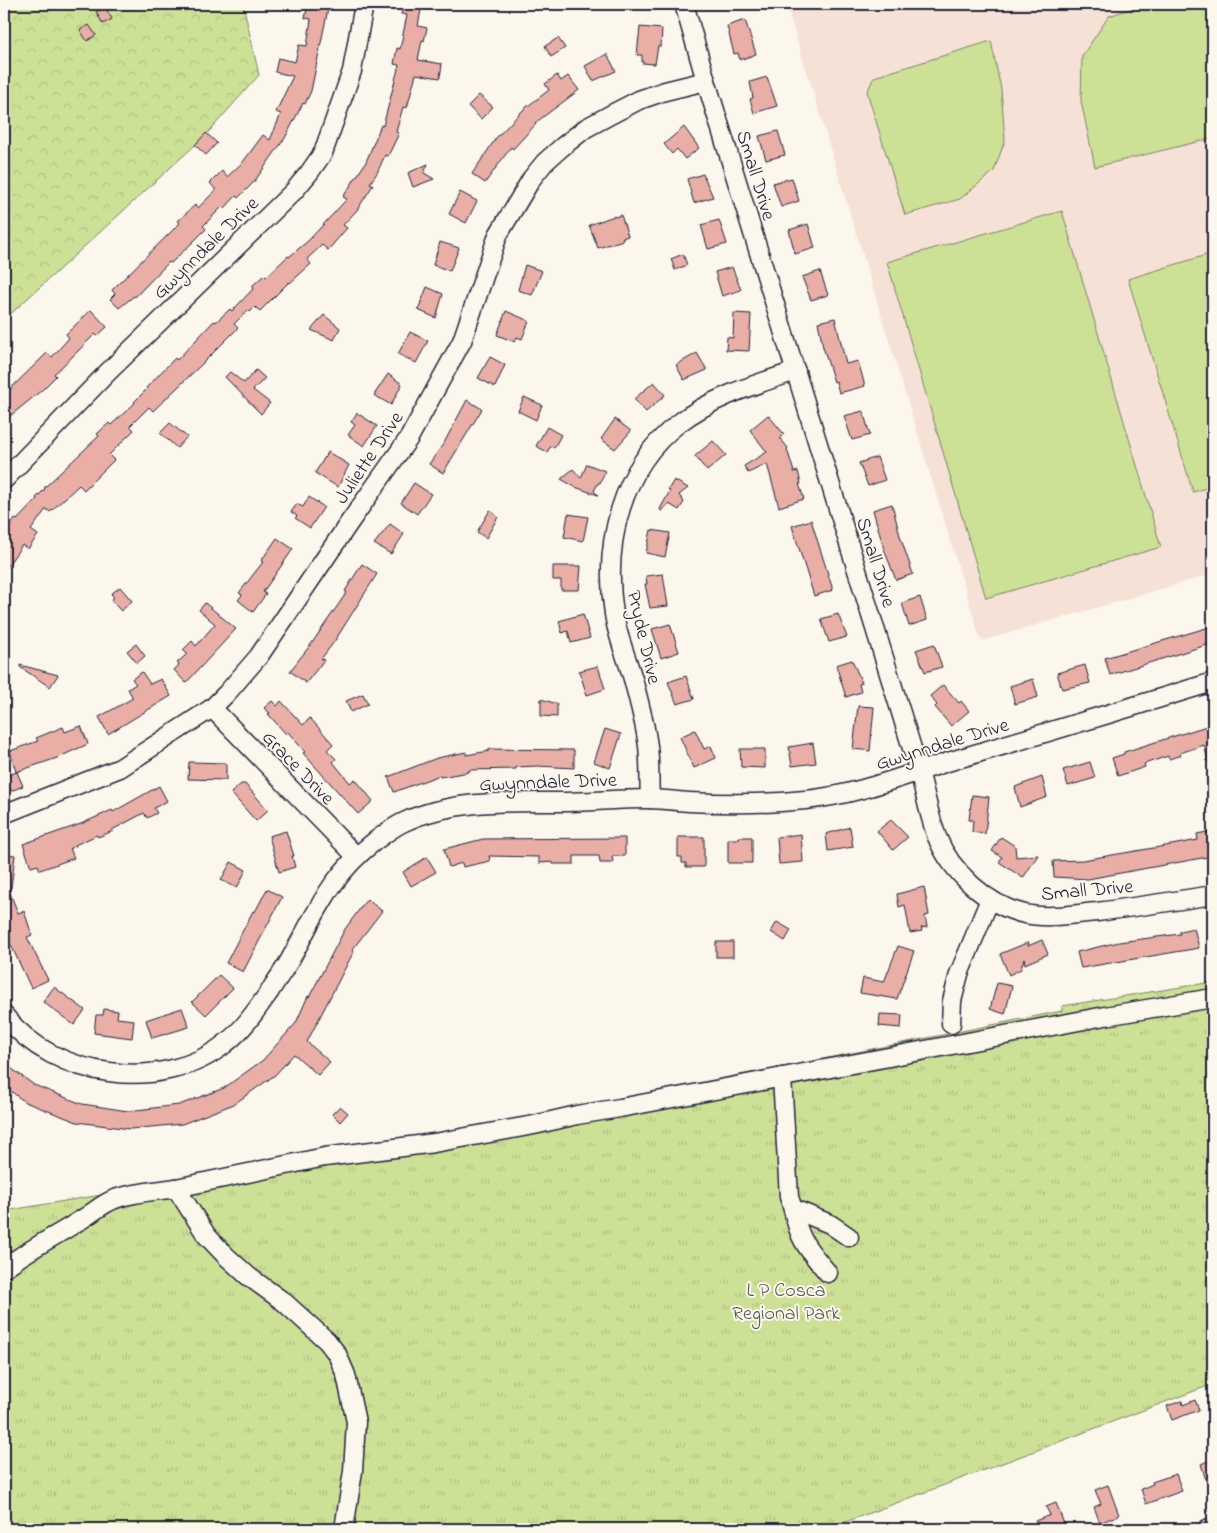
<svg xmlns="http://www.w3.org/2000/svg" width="1217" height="1533" viewBox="0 0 1217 1533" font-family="'Indie Flower',sans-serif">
<defs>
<pattern id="forest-crowns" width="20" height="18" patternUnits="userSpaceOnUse" patternTransform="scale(1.25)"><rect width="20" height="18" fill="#cde196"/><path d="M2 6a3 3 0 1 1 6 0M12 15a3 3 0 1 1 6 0" fill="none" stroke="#b0c182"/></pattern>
<pattern id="park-tufts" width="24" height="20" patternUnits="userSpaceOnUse" patternTransform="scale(1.25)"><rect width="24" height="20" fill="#cde196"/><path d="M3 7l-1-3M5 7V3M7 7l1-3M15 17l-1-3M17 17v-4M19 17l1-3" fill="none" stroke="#b0c182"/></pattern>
</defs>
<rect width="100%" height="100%" fill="#fbf7ec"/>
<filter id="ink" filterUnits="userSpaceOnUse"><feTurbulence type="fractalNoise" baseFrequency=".02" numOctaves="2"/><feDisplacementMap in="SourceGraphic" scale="10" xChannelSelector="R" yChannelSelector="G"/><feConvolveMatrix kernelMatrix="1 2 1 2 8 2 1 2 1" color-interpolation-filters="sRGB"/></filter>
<g filter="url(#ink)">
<!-- built -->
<polygon fill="#f6e1d7" points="786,4 1213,4 1213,574 981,641"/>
<!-- grass -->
<g fill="#cde196" stroke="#788268">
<polygon points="1144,4 1207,4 1213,21 1213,138 1095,167 1081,101 1082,56 1109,16"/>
<polygon points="991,41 1001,89 1005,140 994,171 960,199 905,215 867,92 874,77"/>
<polygon points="1062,211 1161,547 986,598 887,262"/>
<polygon points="1213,253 1213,486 1193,492 1128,279"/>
</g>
<!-- forest -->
<polygon fill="url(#forest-crowns)" stroke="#788268" points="4,4 243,4 259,75 205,136 4,320"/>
<!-- park -->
<polygon fill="url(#park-tufts)" stroke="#788268" points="1213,982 1213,1384 827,1529 4,1529 4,1211 333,1157 1062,1011 1062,1006"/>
<!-- building -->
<g fill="#e9afa7" stroke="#22223b">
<polygon points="308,4 329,4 311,91 305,104 303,103 285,138 254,182 238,198 236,196 224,209 222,207 203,226 206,229 195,240 171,263 169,262 135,297 134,296 119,308 110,299 115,294 112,290 180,223 178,221 195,205 198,208 216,190 210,183 222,171 227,177 243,162 263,135 270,140 281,114 276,112 293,76 275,72 278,58 295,62 299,45 307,46 311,19 305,18"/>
<polygon points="403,4 422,4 418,26 427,28 424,41 422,40 418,60 442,64 440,78 416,74 407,108 403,107 396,132 399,133 388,156 385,155 377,173 370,183 373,185 357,210 343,225 347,228 328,250 322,245 307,259 311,264 290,283 289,282 260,311 255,307 250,312 248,310 234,324 238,328 203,363 153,411 149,407 130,426 134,430 109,455 114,460 84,490 79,485 50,512 46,509 31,530 38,535 28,549 22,545 4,571 4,534 15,519 17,520 37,499 36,498 45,489 44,488 99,436 97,434 109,423 111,425 135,403 134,402 147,389 146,388 175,358 177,360 214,321 216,322 230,309 232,311 254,288 252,286 264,275 266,277 288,256 289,257 309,240 347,199 343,197 366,162 381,125 383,126 399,65 394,64 397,48 400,49 407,15 401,14"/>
<polygon points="105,7 112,19 103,24 96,12"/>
<polygon points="745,20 756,54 740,60 738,53 734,54 727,26"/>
<polygon points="89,25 96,35 87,41 80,30"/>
<polygon points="640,27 662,29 661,46 658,46 655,64 642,63 642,55 637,55"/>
<polygon points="558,38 565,48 551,57 545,46"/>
<polygon points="607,54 616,71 593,81 585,66"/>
<polygon points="557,75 561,81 568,76 579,90 535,123 536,124 513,149 511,147 485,183 472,174 496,138 524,109 549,90 545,84"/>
<polygon points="767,77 777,106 754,113 750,99 753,98 750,82"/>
<polygon points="479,95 493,107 481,119 468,106"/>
<polygon points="684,127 699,148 685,159 677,149 672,154 664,144"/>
<polygon points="778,131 785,155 766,160 759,136"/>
<polygon points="206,133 217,143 206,155 195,145"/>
<polygon points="428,164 424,173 434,179 413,187 408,173"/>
<polygon points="703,174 713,197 694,203 687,179"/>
<polygon points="792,178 799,201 781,207 773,183"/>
<polygon points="460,192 477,201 466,223 449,214"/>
<polygon points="621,215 628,236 622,238 623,240 598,248 589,225 614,216 615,217"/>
<polygon points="719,220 727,244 708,249 701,225"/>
<polygon points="808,224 815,248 795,254 789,230"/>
<polygon points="440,242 459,248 450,271 433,265"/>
<polygon points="683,254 687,265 675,270 671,259"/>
<polygon points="525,265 542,271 532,295 518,290"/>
<polygon points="732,267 741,290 722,296 715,272"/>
<polygon points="820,271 828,295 811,300 802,277"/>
<polygon points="427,287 443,294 436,318 418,310"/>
<polygon points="91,310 107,327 97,336 95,334 73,356 54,374 56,376 42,390 4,421 4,395 47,353 52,357 69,338 66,334"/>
<polygon points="506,311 529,321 522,339 517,337 515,342 497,335"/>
<polygon points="734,313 751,314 749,351 726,350 727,337 733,338"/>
<polygon points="324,315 340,328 334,340 311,330"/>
<polygon points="835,318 846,364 858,361 865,386 839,393 836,381 834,382 823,347 818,322"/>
<polygon points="410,332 428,341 416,363 398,354"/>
<polygon points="697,353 707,370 684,380 676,365"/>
<polygon points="490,357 505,365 495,387 478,378"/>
<polygon points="256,370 265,378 253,390 270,403 261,414 225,377 230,372 244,383"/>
<polygon points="388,374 402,384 391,405 374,395"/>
<polygon points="654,382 665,395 646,412 634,399"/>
<polygon points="524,397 542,405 536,420 518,411"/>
<polygon points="467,400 482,409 443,473 429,464 444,443"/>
<polygon points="863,411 870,435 852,440 844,416"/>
<polygon points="357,413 377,426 364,446 348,435 355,425 351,422"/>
<polygon points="768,415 784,434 780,438 788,448 787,449 794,472 798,471 801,484 799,484 804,499 779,507 767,464 748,473 744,466 767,452 750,430"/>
<polygon points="615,419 631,431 615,449 601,439"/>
<polygon points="170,423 187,437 177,448 160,433"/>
<polygon points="547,427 561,435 554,448 551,446 547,452 536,446"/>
<polygon points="713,441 726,455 707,471 695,456"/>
<polygon points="328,452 349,465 338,487 315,473"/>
<polygon points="877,457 885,480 868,486 859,463"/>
<polygon points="587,464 605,471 600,483 598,483 594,491 598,495 575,487 561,479 573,469 581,478"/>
<polygon points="674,480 688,488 679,495 684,502 679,510 669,504 661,511 660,509 670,491 668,490"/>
<polygon points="414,483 431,494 417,514 401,503"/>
<polygon points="309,497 324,507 310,528 295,518 297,516 291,512 297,504 303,507"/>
<polygon points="892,504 900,536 913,574 896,580 884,549 873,510"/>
<polygon points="490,510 498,517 486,538 477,532"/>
<polygon points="568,514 588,517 583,541 564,537"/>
<polygon points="811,520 833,590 814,596 792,526"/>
<polygon points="390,524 404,534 391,554 374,544"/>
<polygon points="651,530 670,533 665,557 646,553"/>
<polygon points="277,538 293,549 263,592 266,594 253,612 238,600 242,595 239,593 263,562 261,561"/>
<polygon points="362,564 377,574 334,642 321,659 324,660 306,683 290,671 312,643 347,592 345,591"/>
<polygon points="553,566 581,566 579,590 561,590 561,580 553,580"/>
<polygon points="663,574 668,606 650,608 645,584 647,584 646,576"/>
<polygon points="120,587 132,601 121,611 111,600 114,597 111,594"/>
<polygon points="920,597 927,620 909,626 902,603"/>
<polygon points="205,603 236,629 186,683 174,670 179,665 177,663 187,654 183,650 192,641 196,646 215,624 199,610"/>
<polygon points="583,614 590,638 571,643 568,631 562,633 559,621"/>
<polygon points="838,614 847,637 829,642 821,619"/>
<polygon points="670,624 679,652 661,658 652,629"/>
<polygon points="1213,626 1213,643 1110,675 1105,658"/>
<polygon points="136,644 145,656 137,663 127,651"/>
<polygon points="934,644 942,667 925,672 916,650"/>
<polygon points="852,660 862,683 859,684 861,692 846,697 836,665"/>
<polygon points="20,665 58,675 50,687 20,667"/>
<polygon points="1085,665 1090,683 1062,689 1057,673"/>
<polygon points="598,666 605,689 587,695 579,671"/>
<polygon points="142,672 150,684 161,679 171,696 108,734 99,717 133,698 128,689 136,684 132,679"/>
<polygon points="686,676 694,699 677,704 668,682"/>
<polygon points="1033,679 1038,697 1015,704 1010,686"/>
<polygon points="943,685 959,703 961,701 969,711 951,726 935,707 937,705 930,696"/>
<polygon points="363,694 368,704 351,712 346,701"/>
<polygon points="541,699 557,704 557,717 541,716"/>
<polygon points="272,701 277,706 281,701 303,725 310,718 333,744 327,750 336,759 333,762 350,783 355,779 373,801 358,814 303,753 305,752 288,732 286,734 268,714 270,713 264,708"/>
<polygon points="858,706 874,707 870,751 853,749"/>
<polygon points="1213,724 1213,767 1210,767 1204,745 1180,753 1181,755 1169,759 1168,756 1144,764 1145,767 1118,776 1112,758 1124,754 1124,752"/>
<polygon points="81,726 88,744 57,758 16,772 10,751 38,741 36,738 63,727 65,732"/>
<polygon points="605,729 621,734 610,768 594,762"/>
<polygon points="695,730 704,749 711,746 716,758 694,768 680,737"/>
<polygon points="813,743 816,763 792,766 789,747"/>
<polygon points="489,749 574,750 574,768 538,766 516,767 516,769 469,770 469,772 440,777 440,775 394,792 388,777 437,758 466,752 466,755 489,751"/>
<polygon points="740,749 765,749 765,768 741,767"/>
<polygon points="189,762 226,763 226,780 188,779"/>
<polygon points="1090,762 1095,778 1068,786 1063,770"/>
<polygon points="17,772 23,786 11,791 5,776"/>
<polygon points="1042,777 1047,797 1020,807 1015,787"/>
<polygon points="241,784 245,784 268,810 256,821 231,793"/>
<polygon points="159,786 167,801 154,808 157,813 147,818 144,813 112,830 113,831 98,837 97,835 75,845 76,846 70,848 74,858 40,870 38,865 31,867 23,844 81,824 112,810 113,812"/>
<polygon points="972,795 989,797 985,834 972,832 973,820 969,820"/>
<polygon points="891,820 908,837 893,850 877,831"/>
<polygon points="850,827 853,847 828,851 826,834"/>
<polygon points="286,831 294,856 292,856 295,867 279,872 269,836"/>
<polygon points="1207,832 1209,838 1213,837 1213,856 1088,879 1054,877 1053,861 1083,860 1177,844 1198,840 1197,834"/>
<polygon points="801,834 803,862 779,864 777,837"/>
<polygon points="678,837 704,837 704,867 686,867 686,863 682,863 682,857 678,857"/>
<polygon points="739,837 752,837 752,863 728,863 728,839 739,839"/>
<polygon points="1001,837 1015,846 1016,857 1038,855 1023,878 999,862 1002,857 992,851"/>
<polygon points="625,838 625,856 612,856 613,863 600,863 599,856 574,856 574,864 553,864 553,862 539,863 539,857 489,856 490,861 463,867 462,863 449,867 444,849 483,839"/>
<polygon points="4,854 15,855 11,888 8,888 18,913 24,911 32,935 27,937 48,980 31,988 4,930"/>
<polygon points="427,857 436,872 411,886 403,872"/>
<polygon points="231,862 246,870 237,888 221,880"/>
<polygon points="924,887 929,915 925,916 927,927 921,928 922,931 910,933 905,905 899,907 897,894"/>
<polygon points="267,889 282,897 243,972 226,963 253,911 255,912"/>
<polygon points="367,899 382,911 352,950 354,951 307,1042 330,1062 318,1075 294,1054 275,1075 234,1104 182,1124 130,1129 77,1122 25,1102 4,1086 4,1072 8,1066 34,1085 82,1104 128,1111 179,1105 224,1088 263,1060 296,1023 308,996 309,997 315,986 345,929"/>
<polygon points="777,922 791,930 785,941 771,932"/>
<polygon points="1194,928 1199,948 1081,968 1077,952 1119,942 1180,934 1180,931"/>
<polygon points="1042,940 1048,954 1025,964 1024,958 1021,969 1009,975 1000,954 1029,942 1028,946"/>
<rect x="716" y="942" width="17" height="15"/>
<polygon points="898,946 914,951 897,999 860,993 863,978 884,982"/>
<polygon points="219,975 233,988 206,1015 192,1002"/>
<polygon points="997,983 1012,986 1005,1014 990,1009"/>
<polygon points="54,987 85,1010 74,1025 43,1002"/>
<polygon points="182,1008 189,1027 152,1038 146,1020"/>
<polygon points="104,1009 118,1011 117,1018 134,1020 132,1038 94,1033 96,1015 103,1015"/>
<polygon points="880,1014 902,1015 901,1028 879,1026"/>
<polygon points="340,1106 348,1113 340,1122 332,1114"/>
<polygon points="1195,1400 1199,1410 1172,1420 1167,1406 1182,1401 1183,1405"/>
<polygon points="1213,1459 1213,1495 1211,1496 1201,1464"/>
<polygon points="1176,1474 1182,1491 1146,1504 1141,1489 1153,1484 1152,1482"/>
<polygon points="1108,1485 1119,1515 1100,1523 1094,1507 1101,1504 1095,1490"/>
<polygon points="1056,1503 1066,1529 1038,1529 1035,1521 1050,1515 1046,1507"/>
</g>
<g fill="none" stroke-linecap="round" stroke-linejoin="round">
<!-- minor casing -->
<g stroke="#22223b" stroke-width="21">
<g id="minor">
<path d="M684,4L706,81L919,771C925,792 929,816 937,837C951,872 988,906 1025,914C1048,919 1074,914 1097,912C1136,907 1175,901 1213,895"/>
<polyline points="4,480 107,373 256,228 294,191 309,173 323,153 352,71 364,4"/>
<polyline points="212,708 356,856"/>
<path d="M650,799C649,781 650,763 648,746C645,723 639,701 633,679C627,658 617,636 614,614C603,544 621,467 679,423C712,397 757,384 796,371"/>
<polyline points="4,814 120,768 212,708 227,693 259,656 349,523 409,438 462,341 498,235 532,178 545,162 562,147 586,128 610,115 639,100 665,91 706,81"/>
<path d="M4,1015C30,1048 69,1067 109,1072C149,1078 195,1069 226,1043C244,1029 257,1009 270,991C277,979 286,968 292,956C318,910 331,875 375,841C385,834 393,827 404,822C451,800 508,802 559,802C589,802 618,799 648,799C662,799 675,801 689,802C728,804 767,804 805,800C856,795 903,776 951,761C1038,735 1126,709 1213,682"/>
<polyline points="951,1024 952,1001 959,974 990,899"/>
<path d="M782,1077L789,1197C793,1208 795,1219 799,1231C804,1246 817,1260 828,1273"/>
<polyline points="176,1188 325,1157 434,1143 534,1125 577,1115 620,1108 1105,1016 1213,998"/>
<polyline points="794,1209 830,1224 849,1237"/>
<path d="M4,1268C28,1250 54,1237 79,1221C92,1214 101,1204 115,1199C134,1192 156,1191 176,1188L207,1236L226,1256L248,1276L284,1302L327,1341L337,1354L346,1375L356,1422L353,1471L344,1529"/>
<polyline points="1207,1529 1213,1527"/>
</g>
</g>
<!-- minor -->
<use href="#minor" stroke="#fbf7ec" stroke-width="18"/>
</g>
</g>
<g text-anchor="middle" stroke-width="4" stroke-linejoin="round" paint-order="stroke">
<!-- street labels -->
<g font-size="20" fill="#22223b" stroke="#fbf7ec">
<text transform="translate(757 175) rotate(73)" y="7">Small Drive</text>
<text transform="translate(205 247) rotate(-44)" y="7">Gwynndale Drive</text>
<text transform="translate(368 457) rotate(-56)" y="7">Juliette Drive</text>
<text transform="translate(877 562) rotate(73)" y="7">Small Drive</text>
<text transform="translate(645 637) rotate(77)" y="7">Pryde Drive</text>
<text transform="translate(942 743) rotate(-17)" y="7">Gwynndale Drive</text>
<text transform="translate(299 767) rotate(46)" y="7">Grace Drive</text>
<text transform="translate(548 781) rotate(-2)" y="7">Gwynndale Drive</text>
<text transform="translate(1087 889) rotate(-5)" y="7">Small Drive</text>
</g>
<!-- park labels -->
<g font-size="20" fill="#555b56" stroke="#fbf7ec">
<text x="786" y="1296">L P Cosca<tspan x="786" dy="23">Regional Park</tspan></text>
</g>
</g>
<!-- margin -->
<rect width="1217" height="1533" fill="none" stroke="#fbf7ec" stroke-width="20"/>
<rect x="10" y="10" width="1197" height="1513" fill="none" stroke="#22223b" stroke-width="2" filter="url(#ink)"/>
</svg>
